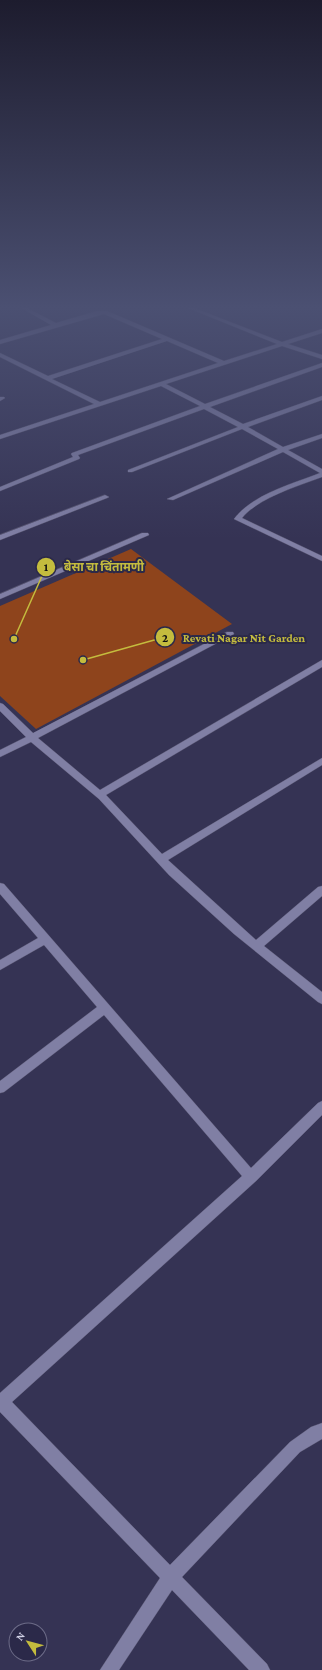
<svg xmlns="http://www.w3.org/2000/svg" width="322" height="1670" viewBox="0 0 322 1670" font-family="'Crimson Pro','Noto Sans Devanagari',serif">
<rect width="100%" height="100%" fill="#353354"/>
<!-- green -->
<polygon fill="#8e441c" points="131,549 232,624 36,729 0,696 0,606"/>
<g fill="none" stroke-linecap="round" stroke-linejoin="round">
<!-- minor casing -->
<g stroke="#53516c" stroke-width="1">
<g id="minor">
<path d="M18,306H23L56,323L97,311H107L224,361L277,344L183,306H189L282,342L322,329V333L288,344L322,355V359L282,346L166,384L205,404L322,363V367L210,407L243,424L322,396V400L248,427L283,447L322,434V438L288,450L322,469V477C298,486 258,498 242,518L322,556V561L234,519C253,494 292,484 320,473L283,452L173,500L167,499L278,449L242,429L132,472H128V470L238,427L204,409L78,455L80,458L79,459L0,491V487L73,457L71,454L72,453L200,406L161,386L0,439V435L94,404L0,357V353L48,376L162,339L104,314L0,344V340L51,325ZM167,341L218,363L100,402L52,379Z"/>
<polygon points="0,397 4,397 5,398 0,401"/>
<polygon points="105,495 109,497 107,498 0,540 0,535"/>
<polygon points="142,533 148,533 149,535 0,599 0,594"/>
<polygon points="227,632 233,632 234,634 38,738 100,790 322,660 322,667 106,795 162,854 322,758 322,765 168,860 256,940 318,887 322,886 322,896 264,946 322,992 322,1004 318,1002 234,934 169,875 99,799 31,742 0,757 0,750 26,737 0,711 0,703 3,704 33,733"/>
<polygon points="0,883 4,884 251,1168 318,1103 322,1101 322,1115 256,1181 12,1402 170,1565 290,1442 311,1427 322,1423 322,1439 300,1452 182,1577 267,1664 270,1670 249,1670 172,1590 119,1670 100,1670 160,1578 0,1412 0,1393 242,1176 104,1015 4,1092 0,1093 0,1081 97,1007 44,945 0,970 0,960 38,938 0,894"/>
</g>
</g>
<!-- minor -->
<use href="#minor" fill="#807fa4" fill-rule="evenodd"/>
</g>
<!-- sky -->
<linearGradient id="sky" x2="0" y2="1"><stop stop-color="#1d1c2e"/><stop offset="0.57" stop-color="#4b5072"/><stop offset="1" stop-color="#4b5072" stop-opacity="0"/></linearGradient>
<rect width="322" height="539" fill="url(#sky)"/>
<!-- callouts -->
<path fill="none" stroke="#c4bc3e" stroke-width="1.5" d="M14 639L46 567M83 660L165 637"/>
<g fill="#c4bc3e" stroke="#2b2949" stroke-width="1.5">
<circle cx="14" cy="639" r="4"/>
<circle cx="83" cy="660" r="4"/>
<circle cx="46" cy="567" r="10"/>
<circle cx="165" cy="637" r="10"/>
</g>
<g font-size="12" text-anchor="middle" font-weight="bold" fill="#111">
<text x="46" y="571">1</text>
<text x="165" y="642">2</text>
</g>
<g font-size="12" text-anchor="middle" font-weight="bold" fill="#c4bc3e" stroke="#2b2949" stroke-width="4" stroke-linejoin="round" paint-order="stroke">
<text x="104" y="571">बेसा चा चिंतामणी</text>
<text x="244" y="642">Revati Nagar Nit Garden</text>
</g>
<!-- north arrow -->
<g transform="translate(28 1642) rotate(306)"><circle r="19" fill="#2b2949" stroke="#6d6c88"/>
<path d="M0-3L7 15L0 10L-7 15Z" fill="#c4bc3e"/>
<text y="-6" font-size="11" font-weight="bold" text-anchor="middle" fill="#d1d1e6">N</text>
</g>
</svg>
